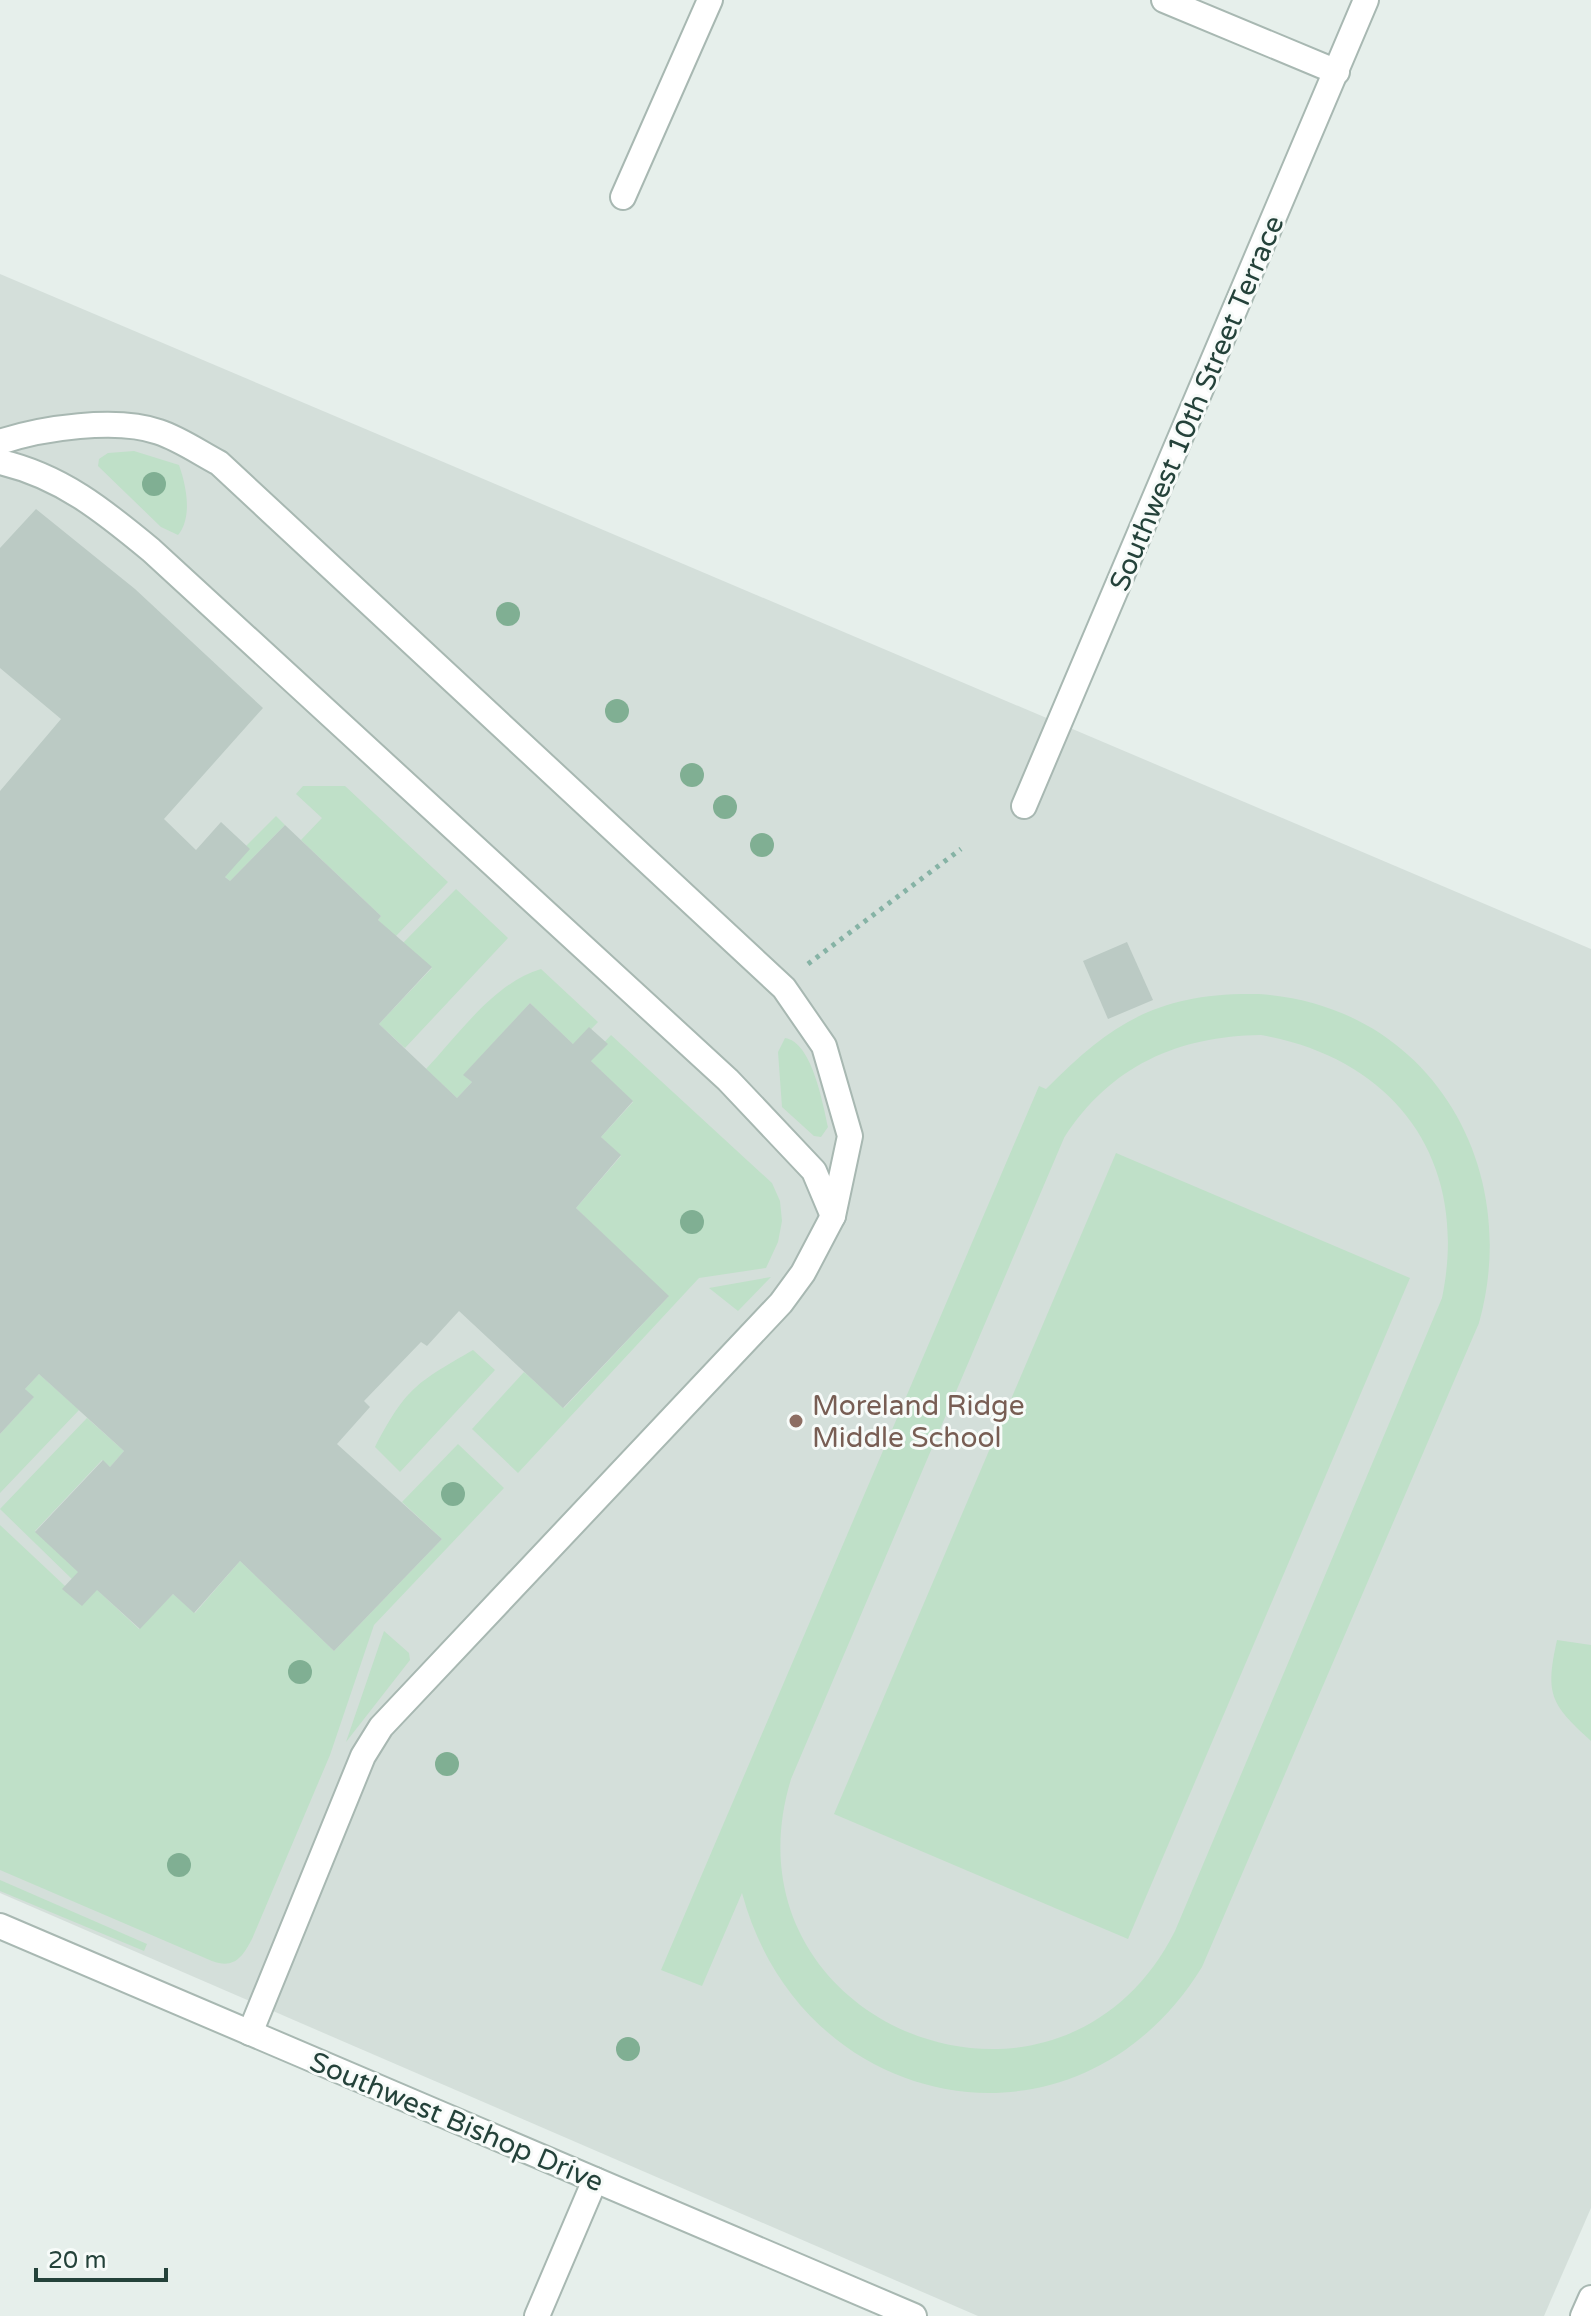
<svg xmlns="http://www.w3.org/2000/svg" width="1591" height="2316" viewBox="0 0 1591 2316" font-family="'Varela Round',sans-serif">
<rect width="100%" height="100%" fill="#e6efeb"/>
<!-- built -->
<polygon fill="#d4dfda" points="0,274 1591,949 1591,2208 1544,2316 978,2316 0,1893"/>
<!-- green -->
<g fill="#bfe0c8" fill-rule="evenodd">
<path d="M134,451L179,465C186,485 193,517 178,535L161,527L98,466L99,459L108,453Z"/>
<polygon points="303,786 345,786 448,882 395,937 378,920 381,916 301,840 322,818 296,794"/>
<polygon points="276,816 285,825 230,881 220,872"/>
<polygon points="456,889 508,938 405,1048 379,1024 432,968 403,943"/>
<path d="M541,969L598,1022L575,1046L530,1003L464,1075L472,1082L457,1098L426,1069C459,1034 494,983 541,969Z"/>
<path d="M1259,994C1429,1005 1523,1165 1479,1323L1202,1967C1078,2169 802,2116 742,1893L702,1986L661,1970L1039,1086L1046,1089C1113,1021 1161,992 1259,994ZM1261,1035C1397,1059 1470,1162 1442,1298L1175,1931C1059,2161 716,2025 791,1779L1064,1138C1110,1066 1178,1036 1261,1035Z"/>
<polygon points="611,1035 772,1183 780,1201 782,1221 778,1242 766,1268 699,1278 518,1473 472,1429 524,1372 564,1408 668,1297 576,1208 621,1156 601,1137 633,1102 589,1059"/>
<path d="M785,1038C812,1042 823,1104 828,1127L821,1137L814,1136L782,1107L778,1052Z"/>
<polygon points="1116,1153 1410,1278 1128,1939 834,1814"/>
<polygon points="771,1277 738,1311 709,1288"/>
<path d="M473,1350L495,1370L400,1472L375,1447C406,1388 416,1383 473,1350Z"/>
<polygon points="39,1374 79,1410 0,1493 0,1434 33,1398 25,1389"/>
<polygon points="87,1418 124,1451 110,1467 102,1460 35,1531 81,1574 74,1581 0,1509"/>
<path d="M458,1444L504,1488L374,1625L330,1755L252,1939C242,1958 234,1969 212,1961L0,1870V1525L81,1601L94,1587L139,1629L173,1594L195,1613L240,1561L334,1651L442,1539L402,1502Z"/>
<polygon points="384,1631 409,1653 410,1660 346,1742"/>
<path d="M1557,1640L1591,1645V1741C1550,1704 1545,1694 1557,1640Z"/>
<polygon points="0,1880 147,1944 144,1951 0,1891"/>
</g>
<!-- building -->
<g fill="#bbcac4">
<polygon points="36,509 135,589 263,708 164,819 196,850 221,822 250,849 225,877 230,881 285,825 381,916 378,920 432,967 379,1024 457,1098 472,1082 463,1075 530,1003 573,1044 589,1027 608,1044 591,1061 633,1101 601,1137 621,1155 576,1208 669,1296 563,1408 459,1311 427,1346 421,1342 364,1401 370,1407 337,1444 442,1539 334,1651 240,1561 194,1613 173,1594 140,1629 97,1590 82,1606 62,1589 78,1572 35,1532 103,1460 110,1467 124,1451 39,1374 25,1389 34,1397 0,1434 0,791 61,719 0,668 0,548"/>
<polygon points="1127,942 1153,1000 1108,1019 1083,961"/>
</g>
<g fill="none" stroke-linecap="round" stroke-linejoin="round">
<!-- minor casing -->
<g stroke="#a8b8b2" stroke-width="28">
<g id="minor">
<polyline points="1164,0 1337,72"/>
<polyline points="623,197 710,0"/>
<path d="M0,442C41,428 117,417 159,432C180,439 200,453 219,463L784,988L824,1046L850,1136L833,1216L803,1273L781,1303L381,1727L363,1756L250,2033"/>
<path d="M0,462C61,476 104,511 151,550L728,1080L814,1171L833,1216"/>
<polyline points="1024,806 1366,0"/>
<polyline points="0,1926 914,2316"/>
<polyline points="537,2316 595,2180"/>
<polyline points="1583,2316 1591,2298"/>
</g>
</g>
<!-- path -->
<polyline stroke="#86b3a5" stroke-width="5" stroke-dasharray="4 6" stroke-linecap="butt" points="808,964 961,849"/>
<!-- minor -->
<use href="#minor" stroke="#fff" stroke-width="24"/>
</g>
<!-- trees -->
<g fill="#80af93">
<circle cx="154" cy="484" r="12"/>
<circle cx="508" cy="614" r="12"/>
<circle cx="617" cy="711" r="12"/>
<circle cx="692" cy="775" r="12"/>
<circle cx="725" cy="807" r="12"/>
<circle cx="762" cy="845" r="12"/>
<circle cx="692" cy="1222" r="12"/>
<circle cx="453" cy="1494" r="12"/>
<circle cx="300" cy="1672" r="12"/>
<circle cx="447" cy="1764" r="12"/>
<circle cx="179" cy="1865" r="12"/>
<circle cx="628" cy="2049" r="12"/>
</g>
<!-- markers -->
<circle fill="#8d6e63" stroke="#f7fbf9" stroke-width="3" cx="796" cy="1421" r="8"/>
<g text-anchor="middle" stroke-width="6" stroke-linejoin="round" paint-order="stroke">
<!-- street labels -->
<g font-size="28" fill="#24423a" stroke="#f7fbf9">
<text transform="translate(1196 403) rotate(-67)" y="10">Southwest 10th Street Terrace</text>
<text transform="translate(457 2121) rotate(23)" y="10">Southwest Bishop Drive</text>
</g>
<!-- education labels -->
<g font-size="28" fill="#785e54" stroke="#f7fbf9" text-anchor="start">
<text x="812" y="1415">Moreland Ridge<tspan x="812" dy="32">Middle School</tspan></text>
</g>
</g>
<!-- scale -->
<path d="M36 2268v12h130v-12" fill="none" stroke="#24423a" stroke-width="4"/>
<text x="48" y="2268" font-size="24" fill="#24423a" stroke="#f7fbf9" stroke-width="6" paint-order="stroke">20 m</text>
</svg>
